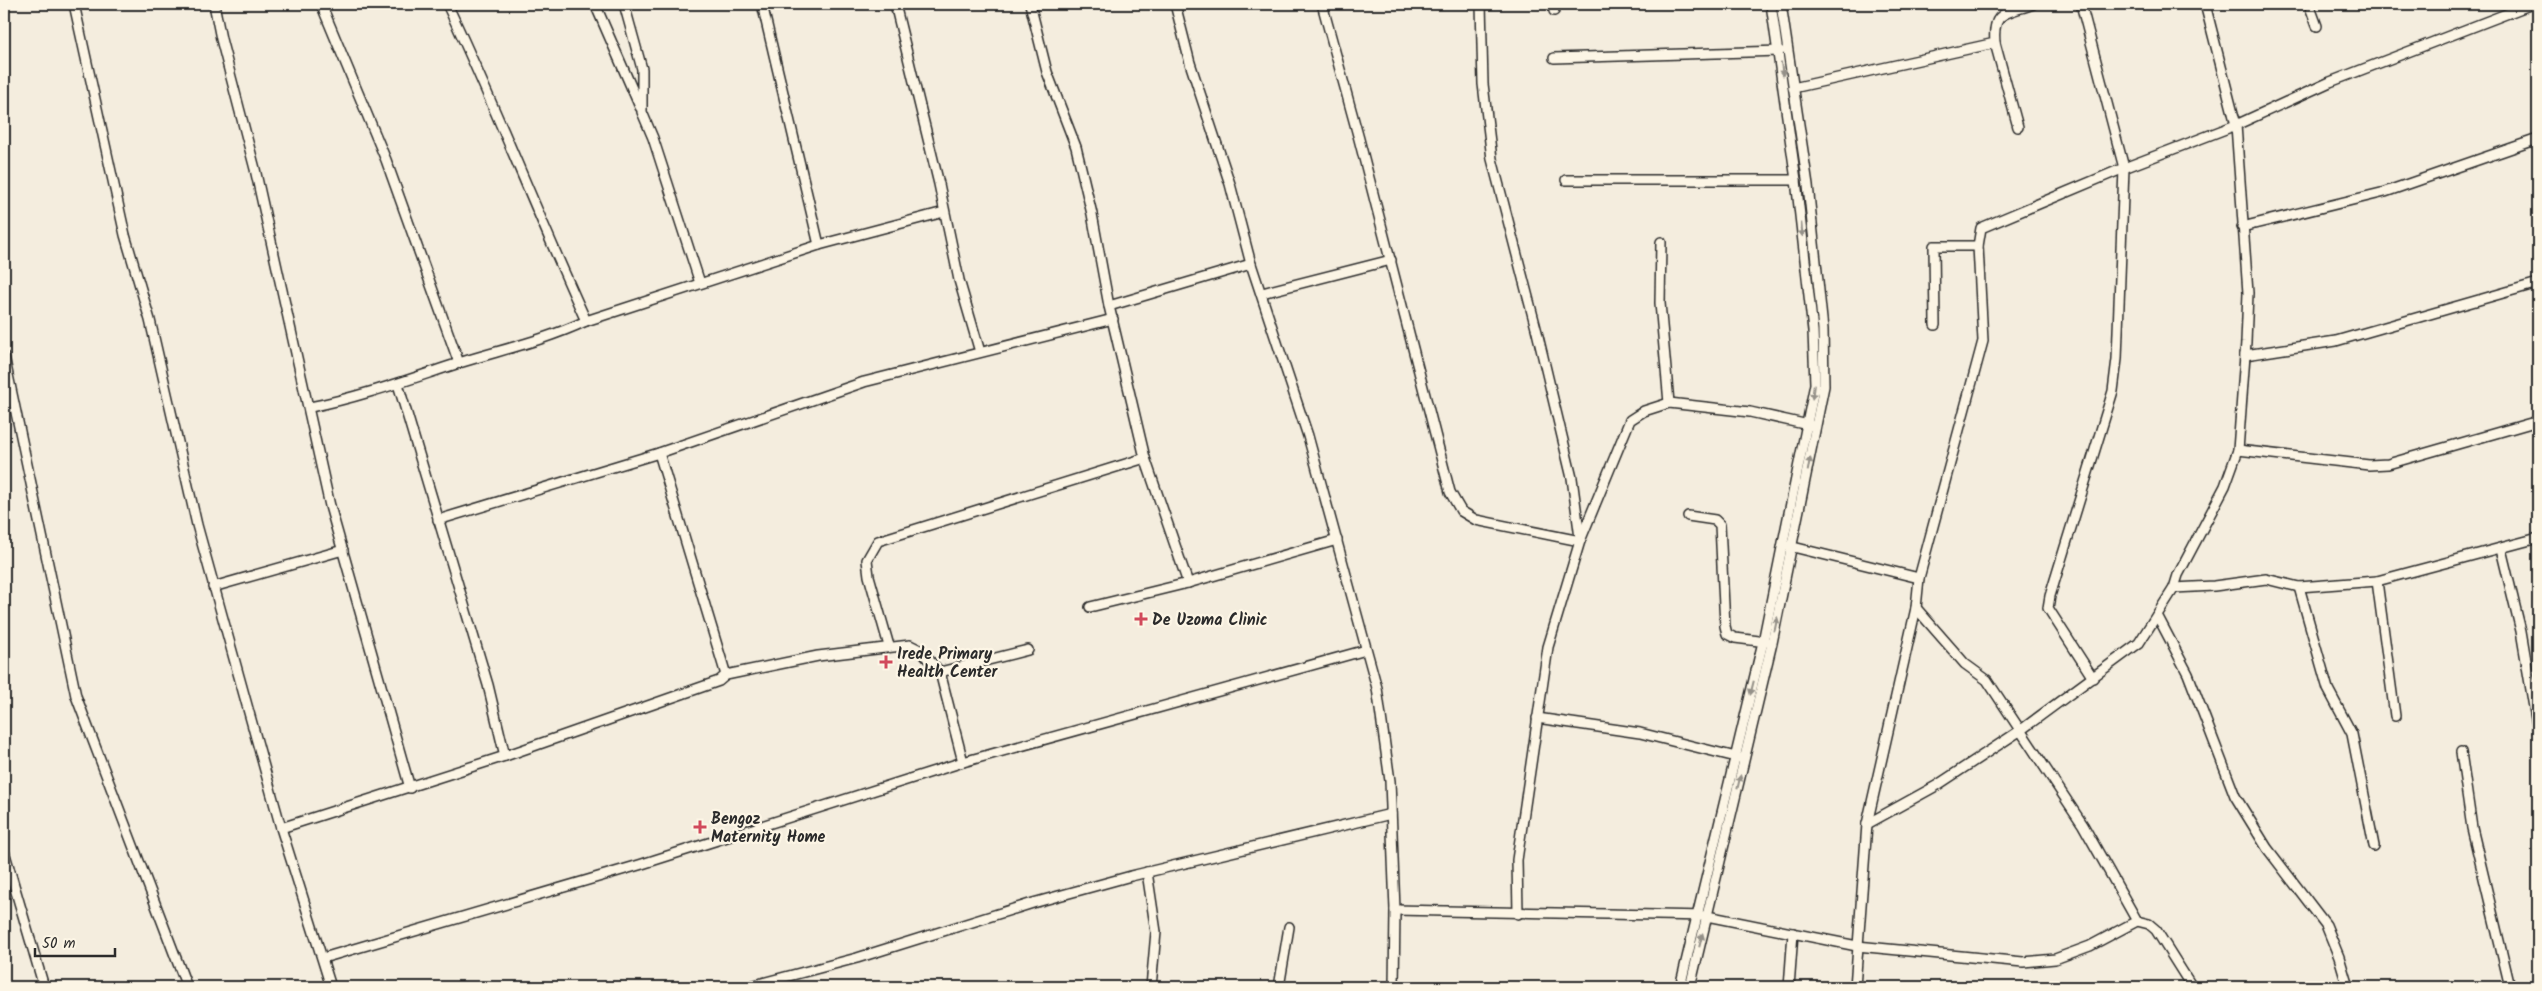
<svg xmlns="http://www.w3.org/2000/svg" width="2542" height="991" viewBox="0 0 2542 991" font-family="Kalam,sans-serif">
<rect width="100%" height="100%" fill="#f4edde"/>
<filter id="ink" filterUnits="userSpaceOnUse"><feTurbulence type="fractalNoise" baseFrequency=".02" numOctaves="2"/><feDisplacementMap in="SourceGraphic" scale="10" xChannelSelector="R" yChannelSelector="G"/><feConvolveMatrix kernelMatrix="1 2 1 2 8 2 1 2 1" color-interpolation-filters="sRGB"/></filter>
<g filter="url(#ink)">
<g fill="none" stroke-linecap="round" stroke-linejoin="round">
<!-- street casing -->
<g stroke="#2b2b2b" stroke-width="12">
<g id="street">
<polyline points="74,4 125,235 150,320 197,525 281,828 331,987"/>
<polyline points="214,4 221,39 255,169 330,506 410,788"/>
<polyline points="321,4 386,160 459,363"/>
<path d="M447,4C496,108 538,216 586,321"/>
<polyline points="595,4 640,107"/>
<polyline points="624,4 642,69 642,112 653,138 700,283"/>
<polyline points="762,4 819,245"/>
<polyline points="895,4 939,184 959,280 980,352"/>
<polyline points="1030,4 1047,72 1076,147 1092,214 1109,306 1145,458 1188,583"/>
<polyline points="1175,4 1190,63 1230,184 1251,264 1308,436 1377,688 1390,781 1395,910 1394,987"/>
<polyline points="1322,4 1359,139 1450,492 1461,511 1476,520 1580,541"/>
<polyline points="1481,4 1483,84 1492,159 1537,332 1572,478 1580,538"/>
<polyline points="1553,4 1554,11"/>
<polyline points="2081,4 2124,168 2117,359 2113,391 2050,596 2048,608 2093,678"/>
<polyline points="2309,4 2317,26"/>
<polyline points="1995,43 2018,127"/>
<polyline points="1554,58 1780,51"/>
<path d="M1793,88L1995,43C1992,10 2006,14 2033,4"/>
<polyline points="1566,180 1796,180"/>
<polyline points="2242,227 2385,192 2538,139"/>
<polyline points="1661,242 1660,303 1669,403"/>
<polyline points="1262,293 1391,260"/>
<polyline points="1109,306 1251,264"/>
<polyline points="1935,325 1934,246 1978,246"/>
<polyline points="2245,355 2336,341 2538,283"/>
<polyline points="4,356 76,696 187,987"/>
<polyline points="398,384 488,685 505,756"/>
<path d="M310,407C361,397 410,379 459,363C504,349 543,341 586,321L819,245L944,212"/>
<polyline points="2238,450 2369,465 2388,464 2538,421"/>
<polyline points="659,453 726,675"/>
<polyline points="1688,516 1715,520 1720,525 1725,626 1727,634 1735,638 1767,642"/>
<polyline points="438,520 659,453 864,382 1113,319"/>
<polyline points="1789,546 1919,578"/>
<polyline points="2501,549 2521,631 2538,731"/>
<polyline points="2377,581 2395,716"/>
<polyline points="213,587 343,550"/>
<polyline points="2299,587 2328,689 2352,734 2374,846"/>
<polyline points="2174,588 2214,586 2266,579 2299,587 2377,581 2538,538"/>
<polyline points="1090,607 1188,583 1337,540"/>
<polyline points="1916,608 1965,664 1987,680 2083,825 2137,921"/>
<polyline points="2157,615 2188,674 2235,796 2267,848 2326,925 2339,957 2348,987"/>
<polyline points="889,646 869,576 867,560 878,541 1145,458"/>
<polyline points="940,672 1028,650"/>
<polyline points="1537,718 1640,733 1740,758"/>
<polyline points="2461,752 2472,828 2510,987"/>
<polyline points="1867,824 1936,786 2021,730 2139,643 2174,588 2178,575 2225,486 2238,450 2246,342 2248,293 2236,125 2205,4"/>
<polyline points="281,828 505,756 719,681 726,675 818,656 910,645 920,650 940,672 963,762"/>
<polyline points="4,851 44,987"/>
<polyline points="1147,872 1156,932 1151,987"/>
<polyline points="1395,910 1707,916 1857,946 2023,962 2055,959 2090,946 2137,921 2149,924 2156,930 2192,987"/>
<polyline points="1518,914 1517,860 1548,647 1580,541 1630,420 1644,411 1669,403 1750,412 1813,426"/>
<polyline points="323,958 639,865 963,762 1366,650"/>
<polyline points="747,987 857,958 1033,903 1131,876 1391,814"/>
<polyline points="1279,987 1289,927"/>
<polyline points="1680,987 1763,642 1815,384 1813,331 1796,180 1771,4"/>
<polyline points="1690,987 1772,643 1824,386 1823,329 1808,185 1781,4"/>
<polyline points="1789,987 1793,933"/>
<polyline points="1855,987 1867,824 1916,608 1919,578 1983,341 1978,246 1981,228 2124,168 2236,125 2330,82 2532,4"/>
</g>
</g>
<!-- street -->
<use href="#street" stroke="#fcf5e5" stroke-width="9"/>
</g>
<!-- one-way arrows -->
<defs><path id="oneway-solid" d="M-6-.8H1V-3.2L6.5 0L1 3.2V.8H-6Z" transform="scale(1.25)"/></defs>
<g fill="#949088">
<use href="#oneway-solid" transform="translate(1782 69) rotate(82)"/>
<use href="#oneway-solid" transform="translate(1802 230) rotate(84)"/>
<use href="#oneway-solid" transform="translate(1813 392) rotate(97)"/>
<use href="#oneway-solid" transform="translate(1809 464) rotate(-80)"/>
<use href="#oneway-solid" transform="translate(1776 624) rotate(-78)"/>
<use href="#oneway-solid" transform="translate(1752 688) rotate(104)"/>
<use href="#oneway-solid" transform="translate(1739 782) rotate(-77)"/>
<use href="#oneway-solid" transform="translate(1701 940) rotate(-76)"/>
</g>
</g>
<!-- markers -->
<g fill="#d1495b" stroke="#fcf5e5" stroke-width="2">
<path d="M1138.5 611.5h5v5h5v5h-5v5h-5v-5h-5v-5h5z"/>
<path d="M883.5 654.5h5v5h5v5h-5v5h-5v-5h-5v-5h5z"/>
<path d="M697.5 819.5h5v5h5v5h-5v5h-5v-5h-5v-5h5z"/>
</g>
<g text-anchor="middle" stroke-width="4.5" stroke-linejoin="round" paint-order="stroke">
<!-- poi labels -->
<g font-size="16" font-weight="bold" fill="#2b2b2b" stroke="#fcf5e5" text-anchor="start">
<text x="1152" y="625">De Uzoma Clinic</text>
<text x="897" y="659">Irede Primary<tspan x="897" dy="18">Health Center</tspan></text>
<text x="711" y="824">Bengoz<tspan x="711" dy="18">Maternity Home</tspan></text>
</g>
</g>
<!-- margin -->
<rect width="2542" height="991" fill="none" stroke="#fcf5e5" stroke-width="20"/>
<rect x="10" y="10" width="2522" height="971" fill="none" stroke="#2b2b2b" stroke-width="2" filter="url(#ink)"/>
<!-- scale -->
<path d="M35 948v8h80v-8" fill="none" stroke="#2b2b2b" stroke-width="2.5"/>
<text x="42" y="948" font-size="15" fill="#2b2b2b" stroke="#fcf5e5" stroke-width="4" paint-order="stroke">50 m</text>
</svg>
